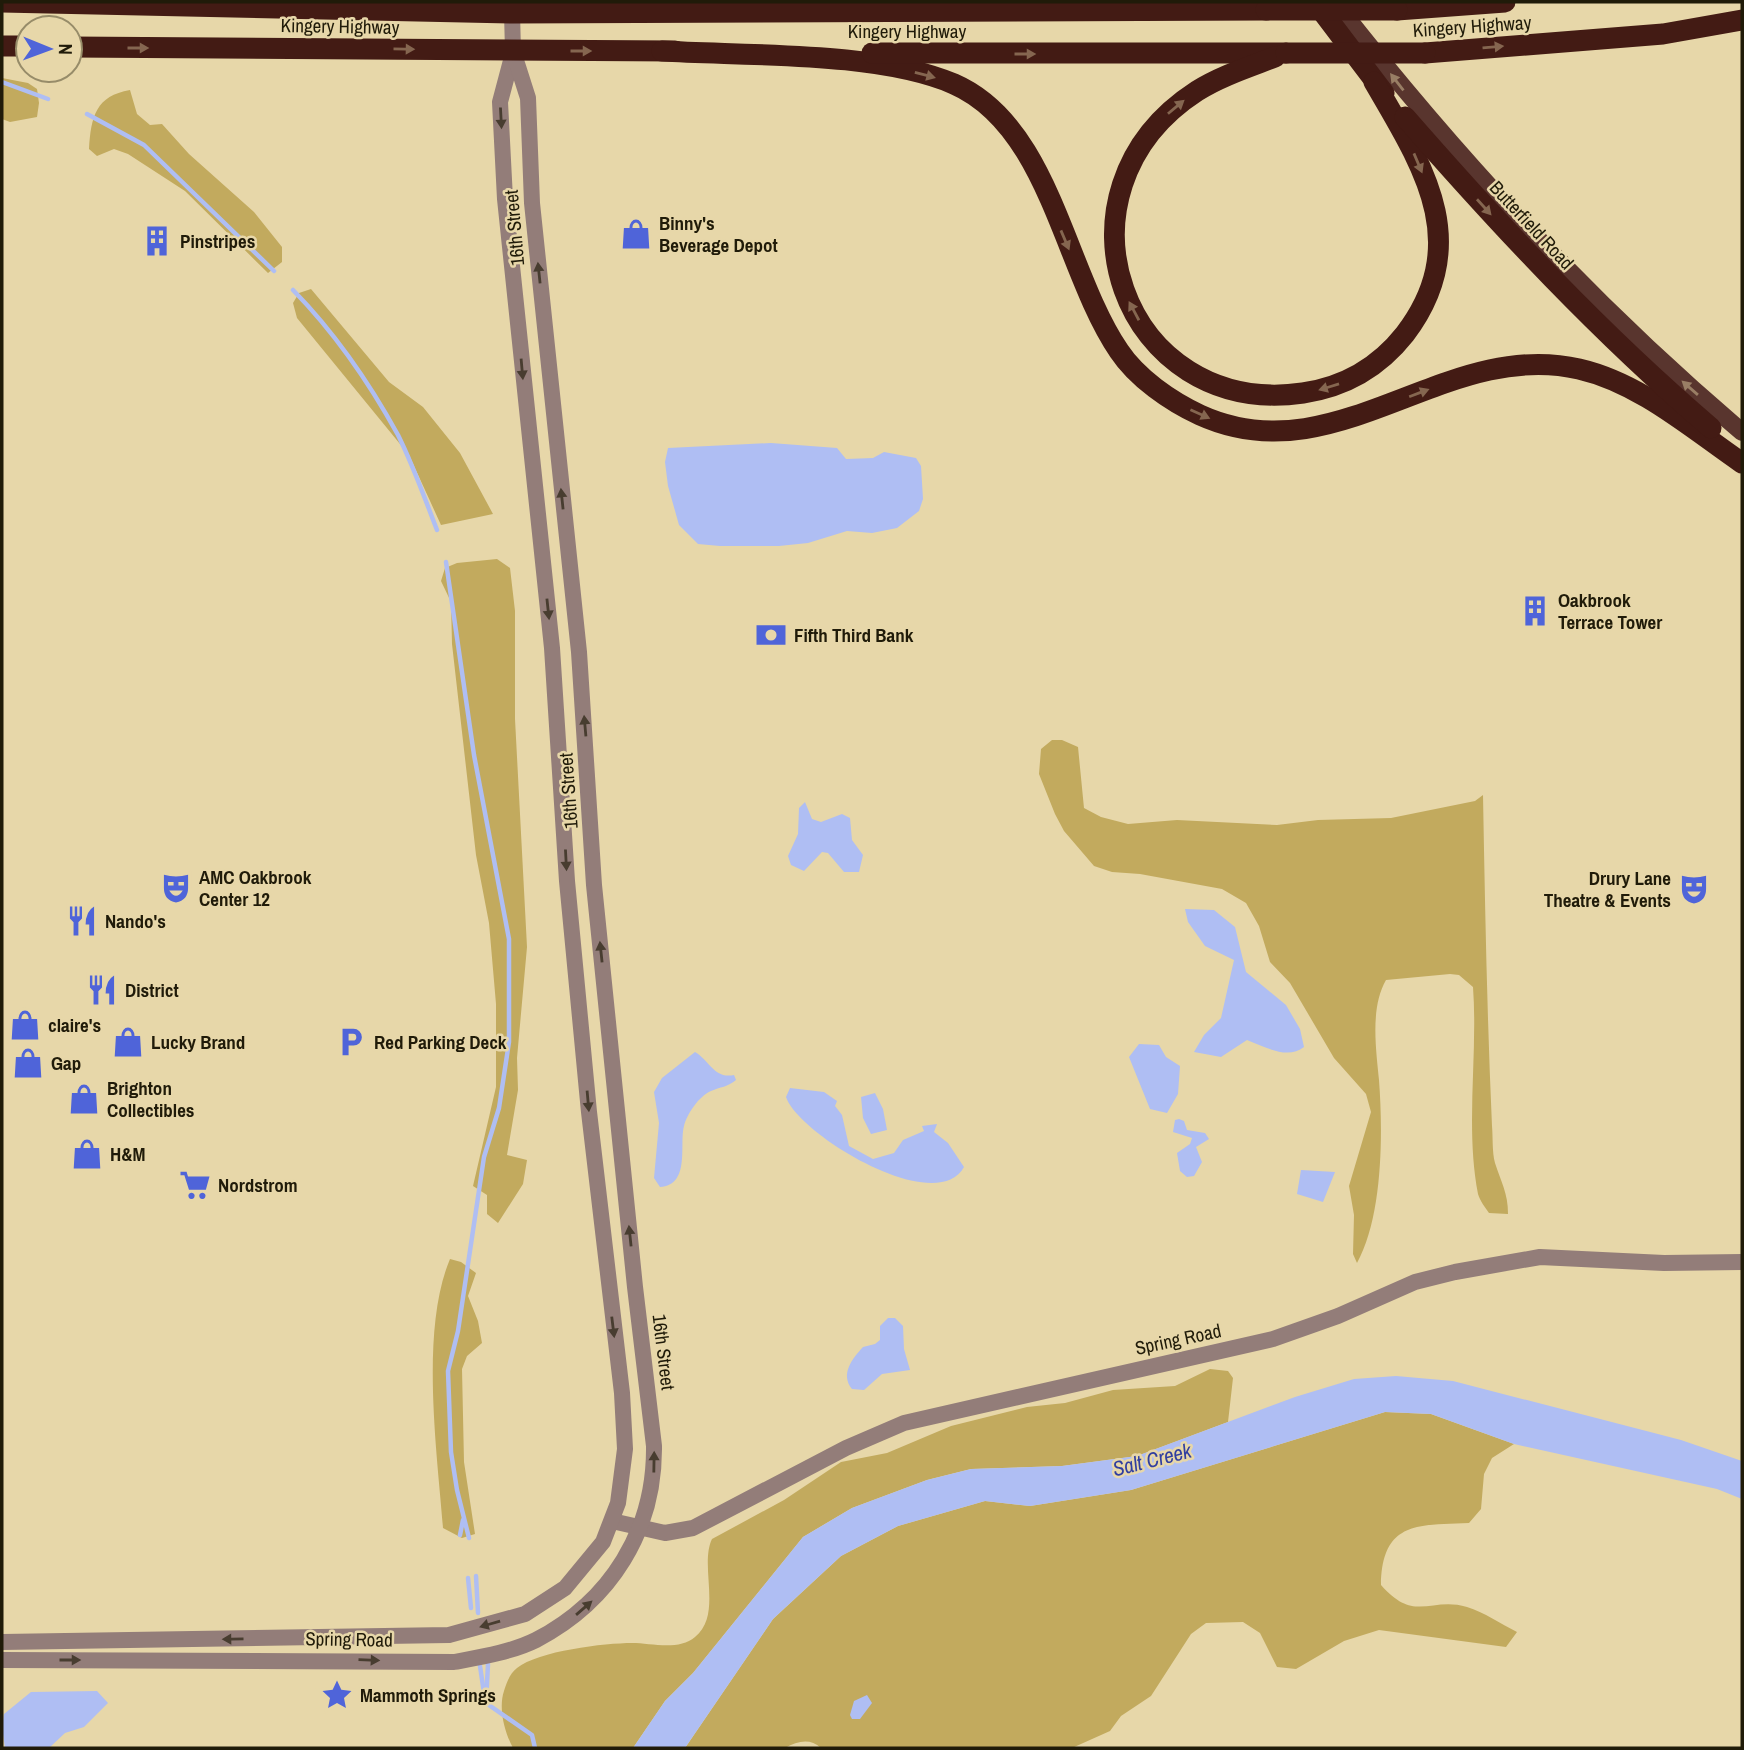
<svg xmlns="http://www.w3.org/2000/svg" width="1744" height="1750" viewBox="0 0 1744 1750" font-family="'Archivo Narrow',sans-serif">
<rect width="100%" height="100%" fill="#e7d7a9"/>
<!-- green -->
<g fill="#c2aa5e">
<polygon points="2,78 28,83 37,89 39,103 37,117 10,122 2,119"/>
<path d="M130,90L137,114L150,125L162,124L189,154L254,212L282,247V262L268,273L185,191L128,154L114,149L97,156L89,149C91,116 96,96 130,90Z"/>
<polygon points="311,289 389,382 423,407 460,453 493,514 441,525 409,455 297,318 293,303 299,293"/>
<polygon points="497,559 510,568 515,611 515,719 527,947 517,1058 518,1090 507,1155 527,1160 523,1184 498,1223 487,1214 487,1195 473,1186 496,1087 496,1004 489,923 476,855 452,644 451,602 441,581 445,568 457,563"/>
<path d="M1052,740H1062L1078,747L1084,808L1101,817L1128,824L1177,820L1277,825L1318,820L1391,818L1475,801L1483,795C1485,905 1487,1015 1492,1126C1493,1137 1492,1152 1495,1163C1501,1182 1508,1193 1508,1214L1489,1213C1485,1207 1480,1201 1478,1194C1465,1127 1478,1055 1473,987L1459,975L1450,974L1386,980C1370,1008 1376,1049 1379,1080C1383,1133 1383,1216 1357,1263L1353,1254L1354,1215L1349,1186L1371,1112L1366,1094L1334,1058L1290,983L1270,962L1259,926L1246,903L1222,889L1140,874L1112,872L1094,866L1064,831L1055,814L1039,774L1041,749Z"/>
<path d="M450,1259L461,1262L476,1273L468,1296L478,1321L482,1343L467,1356L462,1369L464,1462L475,1534L462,1538L443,1528C437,1451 420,1330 450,1259Z"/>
<path d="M1210,1369L1228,1371L1233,1378L1228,1422L1137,1456L1062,1466L971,1469L927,1480L852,1508L803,1537L693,1673L665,1701L633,1748H513C505,1733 498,1709 504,1691C506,1684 510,1673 517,1668C538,1651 605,1643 632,1643C651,1643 679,1651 695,1637C723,1614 699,1566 712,1539L784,1500L841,1462L887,1453L951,1426L1027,1407L1065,1403L1113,1390L1175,1386Z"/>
<path d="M1385,1412L1431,1414L1514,1444L1492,1458L1484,1474L1481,1509L1469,1523C1418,1525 1382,1521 1381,1585C1415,1624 1431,1596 1467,1607C1484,1612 1501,1624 1517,1632L1506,1647L1379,1630L1344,1641L1296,1669L1277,1667L1260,1633L1243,1622L1206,1623L1191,1634L1151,1696L1121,1716L1110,1731L1072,1748H821C810,1738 798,1741 785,1748H685L773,1619L841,1556L898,1526L985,1501L1030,1506L1131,1490Z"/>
</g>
<!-- water -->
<g fill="#afbef3">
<polygon points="771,443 837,448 846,459 873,458 884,452 916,458 921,466 923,499 919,511 897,528 872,533 847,531 808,543 779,546 720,546 698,544 679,525 668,486 665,462 668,448"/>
<polygon points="805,802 812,819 821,822 842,814 850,818 852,840 863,855 859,872 844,872 828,853 822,852 804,871 791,865 788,856 798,834 799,808"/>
<path d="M1185,909L1214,910L1235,927L1246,972L1286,1005L1300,1029L1304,1047C1288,1060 1265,1047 1247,1040L1221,1057L1194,1052L1204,1035L1221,1018L1234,960L1205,946L1188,922Z"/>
<polygon points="1139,1044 1159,1045 1166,1057 1180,1066 1178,1094 1167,1113 1150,1109 1129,1057"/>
<path d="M695,1052C710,1061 714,1079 734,1075L736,1080C728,1087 720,1087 711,1091C699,1096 687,1114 684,1126C679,1144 691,1185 660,1187L654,1178L659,1123L654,1092L662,1078Z"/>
<path d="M790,1088L824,1092L837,1101L835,1106L842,1115L849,1146L873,1159L894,1153L903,1140L924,1131L922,1126L937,1124L934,1132L948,1143L964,1167C936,1218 798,1134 786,1097Z"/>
<polygon points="875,1093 883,1109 887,1130 871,1134 863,1118 861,1097"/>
<polygon points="1179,1119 1184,1121 1187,1130 1205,1133 1209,1139 1196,1147 1202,1162 1194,1176 1187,1177 1180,1171 1177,1153 1190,1144 1192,1138 1173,1132 1175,1120"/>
<polygon points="1301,1170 1335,1172 1323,1202 1297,1194"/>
<path d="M888,1318H895L903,1326L904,1349L910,1370L882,1374L864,1390L852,1389C840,1374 852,1359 863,1347L875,1344L880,1340V1326Z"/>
<polygon points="1396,1376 1453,1381 1681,1440 1742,1461 1742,1499 1717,1489 1514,1444 1431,1414 1385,1412 1131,1490 1030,1506 985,1501 898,1526 841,1556 773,1619 685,1748 633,1748 665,1701 693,1673 803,1537 852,1508 927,1480 971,1469 1062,1466 1137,1456 1295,1397 1354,1379"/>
<polygon points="97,1691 108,1703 84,1727 65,1733 49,1748 5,1748 2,1727 4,1714 31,1692"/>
<polygon points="867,1695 872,1703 860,1719 852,1719 850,1715 854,1701"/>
</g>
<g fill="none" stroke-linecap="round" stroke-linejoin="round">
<!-- stream -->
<g stroke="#afbef3" stroke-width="4.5">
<polyline points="2,82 48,99"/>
<polyline points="87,114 144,145 274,271"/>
<path d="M293,290C334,332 370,384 398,435C413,465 425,499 437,530"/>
<polyline points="446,562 474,755 509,939 509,1042 499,1108 484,1157 458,1331 448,1371 451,1452 457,1490 469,1538"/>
<polyline points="460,1535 463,1520"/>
<polyline points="476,1576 478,1613"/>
<polyline points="468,1578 471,1608"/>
<polyline points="488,1664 486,1703 532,1735 535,1748"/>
<polyline points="480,1666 484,1693"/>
</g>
<!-- minor -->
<g stroke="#937d79" stroke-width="16">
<polyline points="612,1521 665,1533 693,1528 846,1448 904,1423 1273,1339 1338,1316 1415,1282 1455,1272 1540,1257 1664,1263 1742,1262"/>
<polyline points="2,1642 449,1635 525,1614 565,1588 603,1542 618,1503 625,1449 622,1393 589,1112 567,881 552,648 505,199 500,102 513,53"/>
<path d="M2,1660L454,1662C481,1657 512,1652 536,1640C611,1601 655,1530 654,1446L635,1287L594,885L579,652L532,203L528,98L513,51L512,13"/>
</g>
<!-- major -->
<path stroke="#59352e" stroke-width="18" d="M1336,4C1458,160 1591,304 1742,432"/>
<!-- highway -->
<g stroke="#431b14" stroke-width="21">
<polyline points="2,2 512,13 1266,10"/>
<polyline points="1315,2 1384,93"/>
<polyline points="1397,10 1505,2"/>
<polyline points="2,46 28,46"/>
<polyline points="70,47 675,51"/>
<path d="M662,51C747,56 877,51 954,84C1050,126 1064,270 1119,351C1137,378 1170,401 1200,415C1336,477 1444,338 1579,369C1640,383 1691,428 1742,463"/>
<polyline points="872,53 1286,53"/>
<polyline points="1425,53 1663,34 1742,20"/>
<path d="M1275,57C1249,67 1221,76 1197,91C1041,192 1123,419 1303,393C1344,387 1379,367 1405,334C1474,243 1423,166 1374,82"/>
<path d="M1405,117C1501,227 1600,333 1711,428"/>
</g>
<!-- highway-bridge -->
<g stroke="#431b14" stroke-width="21">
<polyline points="1266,10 1397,10"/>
<polyline points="1286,53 1425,53"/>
</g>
</g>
<!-- one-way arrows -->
<defs><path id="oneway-solid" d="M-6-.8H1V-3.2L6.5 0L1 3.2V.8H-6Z" transform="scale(1.75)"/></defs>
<g fill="#856650">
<use href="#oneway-solid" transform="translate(1493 47) rotate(-5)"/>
<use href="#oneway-solid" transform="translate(138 48)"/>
<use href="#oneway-solid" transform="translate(404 49) rotate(1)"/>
<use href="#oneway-solid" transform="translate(581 51)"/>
<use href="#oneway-solid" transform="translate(1025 54)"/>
<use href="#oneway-solid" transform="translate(925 75) rotate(15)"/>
<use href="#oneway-solid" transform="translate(1176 107) rotate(-40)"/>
<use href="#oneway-solid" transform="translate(1418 163) rotate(67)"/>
<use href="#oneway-solid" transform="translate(1484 207) rotate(48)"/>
<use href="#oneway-solid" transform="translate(1065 240) rotate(67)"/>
<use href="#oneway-solid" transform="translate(1134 311) rotate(-118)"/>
<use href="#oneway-solid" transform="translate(1329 387) rotate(163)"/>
<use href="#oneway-solid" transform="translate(1419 393) rotate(-21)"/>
<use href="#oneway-solid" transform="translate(1200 414) rotate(24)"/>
</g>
<g fill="#997e65">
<use href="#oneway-solid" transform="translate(1397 82) rotate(-128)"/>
<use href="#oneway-solid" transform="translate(1690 388) rotate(-139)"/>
</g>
<g fill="#483d30">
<use href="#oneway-solid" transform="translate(501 118) rotate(87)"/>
<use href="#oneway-solid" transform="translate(539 273) rotate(-96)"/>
<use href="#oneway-solid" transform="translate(522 369) rotate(85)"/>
<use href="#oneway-solid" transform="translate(562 499) rotate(-96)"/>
<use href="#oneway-solid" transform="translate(548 609) rotate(84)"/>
<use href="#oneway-solid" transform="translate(585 726) rotate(-95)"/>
<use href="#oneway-solid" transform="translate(566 860) rotate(87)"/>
<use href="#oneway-solid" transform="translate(601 952) rotate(-96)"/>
<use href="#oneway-solid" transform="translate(588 1101) rotate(85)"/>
<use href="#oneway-solid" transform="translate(630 1236) rotate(-96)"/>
<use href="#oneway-solid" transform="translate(613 1327) rotate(83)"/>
<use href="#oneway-solid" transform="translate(654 1462) rotate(-89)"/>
<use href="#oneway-solid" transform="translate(584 1608) rotate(-41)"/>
<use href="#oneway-solid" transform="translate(490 1624) rotate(164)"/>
<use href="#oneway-solid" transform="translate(233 1639) rotate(179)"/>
<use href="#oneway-solid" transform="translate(70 1660)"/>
<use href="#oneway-solid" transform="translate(369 1660) rotate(2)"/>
</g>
<!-- icons -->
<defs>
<g id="shop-bare" transform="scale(2.415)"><path d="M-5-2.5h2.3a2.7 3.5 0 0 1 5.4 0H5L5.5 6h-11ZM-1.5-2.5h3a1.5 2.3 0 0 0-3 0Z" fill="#4f64d9" stroke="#e7d7a9" stroke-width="2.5" paint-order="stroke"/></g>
<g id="building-bare" transform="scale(2.415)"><path d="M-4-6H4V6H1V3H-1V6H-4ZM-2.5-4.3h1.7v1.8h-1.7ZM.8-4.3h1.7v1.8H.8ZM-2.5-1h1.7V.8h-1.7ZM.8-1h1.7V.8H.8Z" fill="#4f64d9" stroke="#e7d7a9" stroke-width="2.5" paint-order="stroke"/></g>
<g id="bank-bare" transform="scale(2.415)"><path d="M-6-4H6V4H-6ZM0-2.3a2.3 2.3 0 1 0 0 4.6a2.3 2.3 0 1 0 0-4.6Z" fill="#4f64d9" stroke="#e7d7a9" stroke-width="2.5" paint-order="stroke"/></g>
<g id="theatre-bare" transform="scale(2.415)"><path d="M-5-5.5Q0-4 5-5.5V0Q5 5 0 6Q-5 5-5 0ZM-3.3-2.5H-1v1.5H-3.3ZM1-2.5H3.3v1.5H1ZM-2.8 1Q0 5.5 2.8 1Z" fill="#4f64d9" stroke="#e7d7a9" stroke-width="2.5" paint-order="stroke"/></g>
<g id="restaurant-bare" transform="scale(2.415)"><path d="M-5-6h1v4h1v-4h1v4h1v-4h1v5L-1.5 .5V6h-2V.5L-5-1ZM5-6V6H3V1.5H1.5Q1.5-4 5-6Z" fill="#4f64d9" stroke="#e7d7a9" stroke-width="2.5" paint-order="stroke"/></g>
<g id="parking-bare" transform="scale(2.415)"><path d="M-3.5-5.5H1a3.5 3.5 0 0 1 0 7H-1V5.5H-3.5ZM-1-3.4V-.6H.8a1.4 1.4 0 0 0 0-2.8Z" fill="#4f64d9" stroke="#e7d7a9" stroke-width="2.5" paint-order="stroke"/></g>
<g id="supermarket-bare" transform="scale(2.415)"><path d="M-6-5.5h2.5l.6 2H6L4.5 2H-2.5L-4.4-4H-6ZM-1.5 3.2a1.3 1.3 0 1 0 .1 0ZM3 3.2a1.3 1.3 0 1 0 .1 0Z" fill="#4f64d9" stroke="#e7d7a9" stroke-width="2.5" paint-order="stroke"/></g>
<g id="sight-bare" transform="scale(2.415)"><path d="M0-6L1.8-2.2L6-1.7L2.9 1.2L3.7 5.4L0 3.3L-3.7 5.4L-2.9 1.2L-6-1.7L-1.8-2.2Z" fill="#4f64d9" stroke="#e7d7a9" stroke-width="2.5" paint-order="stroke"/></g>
</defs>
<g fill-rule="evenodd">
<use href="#shop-bare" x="636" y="234"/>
<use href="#building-bare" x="157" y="241"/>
<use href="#building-bare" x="1535" y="611"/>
<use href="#bank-bare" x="771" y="635"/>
<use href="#theatre-bare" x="176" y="888"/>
<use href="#theatre-bare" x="1694" y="889"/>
<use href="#restaurant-bare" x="82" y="921"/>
<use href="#restaurant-bare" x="102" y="990"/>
<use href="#shop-bare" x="25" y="1025"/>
<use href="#shop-bare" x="128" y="1042"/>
<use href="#parking-bare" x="351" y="1042"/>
<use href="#shop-bare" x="28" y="1063"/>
<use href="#shop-bare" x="84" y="1099"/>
<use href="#shop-bare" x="87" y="1154"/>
<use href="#supermarket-bare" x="195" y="1185"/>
<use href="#sight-bare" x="337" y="1695"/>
</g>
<g text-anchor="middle" stroke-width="5" stroke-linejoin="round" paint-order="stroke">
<!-- street labels -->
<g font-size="19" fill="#201b09" stroke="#e7d7a9">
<text transform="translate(340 26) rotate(1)" y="7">Kingery Highway</text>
<text transform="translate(1472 26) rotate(-4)" y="7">Kingery Highway</text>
<text x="907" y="38">Kingery Highway</text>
<text transform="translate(1532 225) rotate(47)" y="7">Butterfield Road</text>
<text transform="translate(514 228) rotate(-95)" y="7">16th Street</text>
<text transform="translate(568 791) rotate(-94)" y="7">16th Street</text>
<text transform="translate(1178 1339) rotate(-12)" y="7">Spring Road</text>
<text transform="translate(664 1352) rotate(83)" y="7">16th Street</text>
<text transform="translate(349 1639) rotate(1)" y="7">Spring Road</text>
</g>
<!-- poi labels -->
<g font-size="19" font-weight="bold" fill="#201b09" stroke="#e7d7a9" text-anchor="start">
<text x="659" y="230">Binny's<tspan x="659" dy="22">Beverage Depot</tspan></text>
<text x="180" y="248">Pinstripes</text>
<text x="1558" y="607">Oakbrook<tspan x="1558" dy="22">Terrace Tower</tspan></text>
<text x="794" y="642">Fifth Third Bank</text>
<text x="199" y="884">AMC Oakbrook<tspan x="199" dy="22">Center 12</tspan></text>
<text x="1671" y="885" text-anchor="end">Drury Lane<tspan x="1671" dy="22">Theatre &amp; Events</tspan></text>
<text x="105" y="928">Nando's</text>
<text x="125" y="997">District</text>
<text x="48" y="1032">claire's</text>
<text x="151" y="1049">Lucky Brand</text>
<text x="374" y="1049">Red Parking Deck</text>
<text x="51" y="1070">Gap</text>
<text x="107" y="1095">Brighton<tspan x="107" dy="22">Collectibles</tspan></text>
<text x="110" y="1161">H&amp;M</text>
<text x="218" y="1192">Nordstrom</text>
<text x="360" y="1702">Mammoth Springs</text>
</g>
<!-- water labels -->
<g font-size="21" font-style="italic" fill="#303ea0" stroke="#e7d7a9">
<text transform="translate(1152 1460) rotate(-14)" y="7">Salt Creek</text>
</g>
</g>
<!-- border -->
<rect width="1744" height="1750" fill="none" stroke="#201b09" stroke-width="7"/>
<!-- north arrow -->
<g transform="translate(49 49) rotate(91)"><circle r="33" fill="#e7d7a9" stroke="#978c69" stroke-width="2"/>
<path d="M0-5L12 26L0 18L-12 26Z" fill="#4f64d9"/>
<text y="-10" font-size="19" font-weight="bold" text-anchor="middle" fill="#201b09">N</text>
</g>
</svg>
